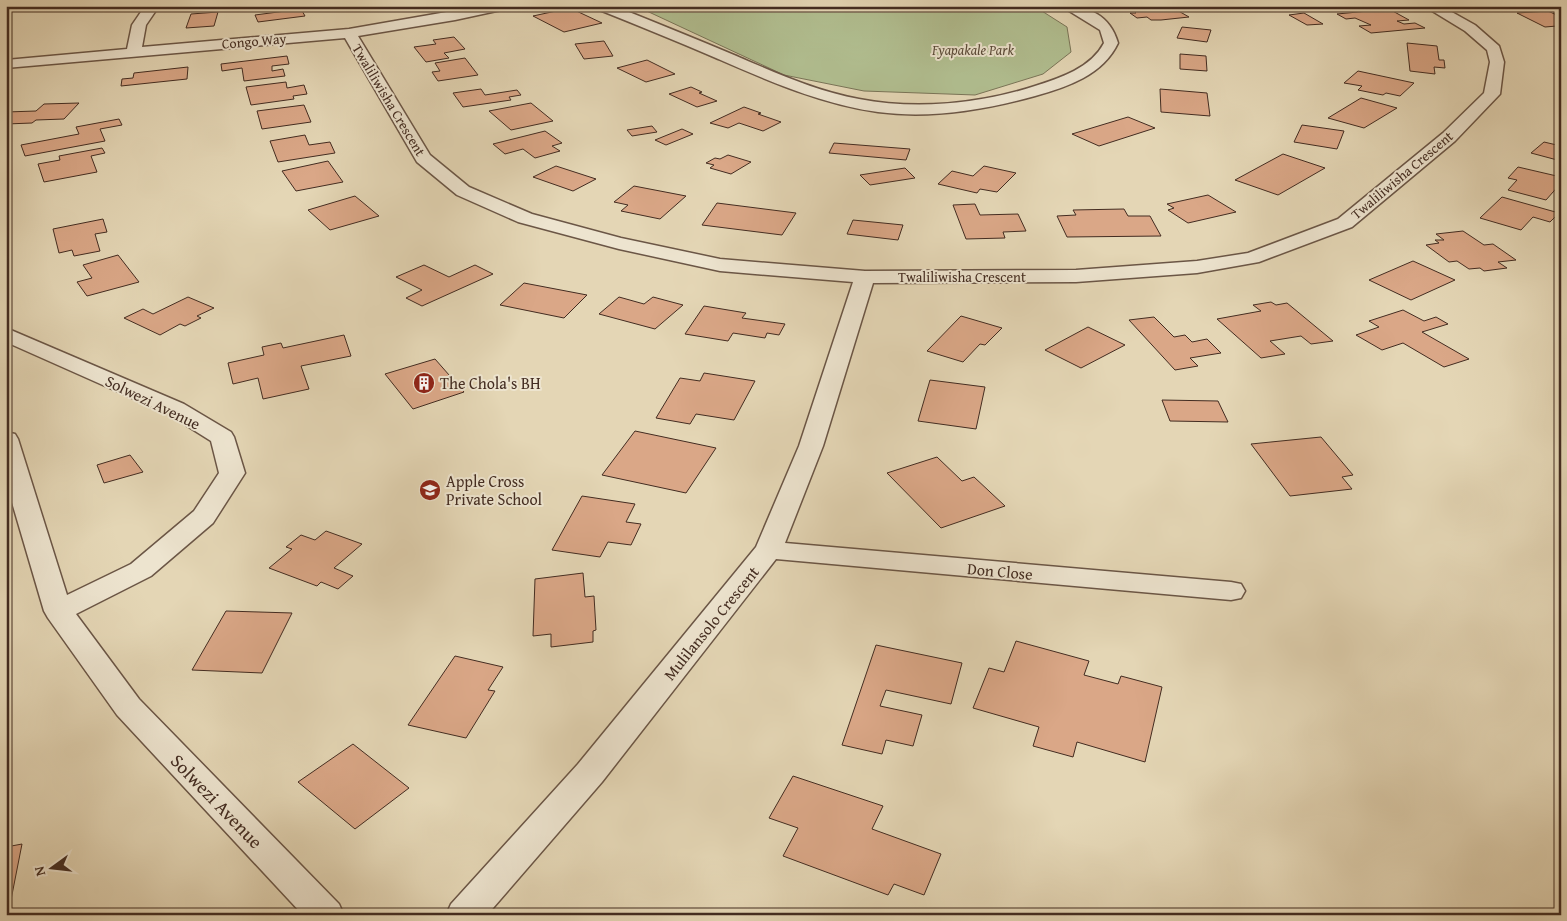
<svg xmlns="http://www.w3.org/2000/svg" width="1567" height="921" viewBox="0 0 1567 921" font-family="'Gentium Book Plus',serif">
<rect width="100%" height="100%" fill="#e4d6b5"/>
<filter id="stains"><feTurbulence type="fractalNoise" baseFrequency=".004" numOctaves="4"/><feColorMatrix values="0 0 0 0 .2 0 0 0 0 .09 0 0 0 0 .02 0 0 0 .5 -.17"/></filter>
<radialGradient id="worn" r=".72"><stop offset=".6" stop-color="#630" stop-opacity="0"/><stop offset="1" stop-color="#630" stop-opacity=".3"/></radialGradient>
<!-- green -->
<polygon fill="#b1be90" stroke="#7a7558" points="636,6 1034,6 1067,27 1071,52 1043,74 975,95 864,91 784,75"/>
<!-- building -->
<g fill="#daa787" stroke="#432c21">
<polygon points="318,6 343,6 343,8 320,11"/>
<polygon points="1132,6 1168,6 1156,8 1161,11 1175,9 1189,17 1161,20 1151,20 1147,17 1137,18 1130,13 1136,13 1133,10 1138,10"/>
<polygon points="570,8 602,23 564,32 533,16"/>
<polygon points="301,9 305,16 258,22 255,15"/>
<polygon points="1389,9 1409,20 1397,21 1404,24 1415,23 1425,28 1371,33 1359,26 1371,25 1355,18 1346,19 1337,14"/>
<polygon points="1548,11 1561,17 1561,28 1557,26 1545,27 1517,13"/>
<polygon points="218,12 214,26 186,28 191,14"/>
<polygon points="1304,13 1323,24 1307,25 1289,15"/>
<polygon points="1182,27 1211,30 1207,42 1177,38"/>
<polygon points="454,37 465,49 444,53 449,58 426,62 414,47 436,44 433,40"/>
<polygon points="604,41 613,56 584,59 575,44"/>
<polygon points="1407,43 1437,46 1439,60 1444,60 1445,68 1434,67 1435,74 1410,71"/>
<polygon points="1180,54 1206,56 1207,71 1180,69"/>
<polygon points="287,56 289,64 272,66 272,71 283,69 285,76 244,81 242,68 222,71 221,64"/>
<polygon points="465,58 478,75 438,81 432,72 440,71 435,63"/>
<polygon points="647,60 675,74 646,82 617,68"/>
<polygon points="188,67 187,79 121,86 122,79 133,78 134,73"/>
<polygon points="1358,71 1414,83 1400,96 1386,93 1383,95 1358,90 1362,86 1344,83"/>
<polygon points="286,82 287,88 304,85 307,94 293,96 294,99 251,105 246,87"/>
<polygon points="691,87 702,92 699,93 717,101 697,107 669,94"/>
<polygon points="481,89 485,95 517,90 521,95 509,97 511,100 463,107 453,93"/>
<polygon points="1160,89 1207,93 1210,116 1161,112"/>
<polygon points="1361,98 1397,108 1364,128 1328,118"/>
<polygon points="79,103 64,119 36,120 32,123 6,124 6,112 36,111 44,104"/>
<polygon points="531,103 553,121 511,130 489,111"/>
<polygon points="304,105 311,122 262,129 257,111"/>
<polygon points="744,107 761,113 758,114 781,122 763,131 739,123 728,128 710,123"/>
<polygon points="1128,117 1155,128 1099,146 1072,134"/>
<polygon points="119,119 122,125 100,129 105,141 25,156 21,145 79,134 76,127"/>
<polygon points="1302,125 1344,131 1337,149 1294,142"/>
<polygon points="652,126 657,132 632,136 627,130"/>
<polygon points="682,129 693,134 666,145 655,140"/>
<polygon points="545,131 562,143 552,146 560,151 535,158 523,149 505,154 493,144"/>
<polygon points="305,135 309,145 330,142 335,153 278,162 270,141"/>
<polygon points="1544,142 1561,146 1561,161 1531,153"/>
<polygon points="834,143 910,149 906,160 829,153"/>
<polygon points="102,148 105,153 91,156 97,172 44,182 38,164 60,160 59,156"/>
<polygon points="1283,154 1325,168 1278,195 1235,180"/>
<polygon points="728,155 751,162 731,174 710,168 714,165 706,163 715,158 720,159"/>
<polygon points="328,161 343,182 296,191 282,171"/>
<polygon points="556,166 596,179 573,191 533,177"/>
<polygon points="984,166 1016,173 997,192 980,189 977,193 938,184 952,171 973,176"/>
<polygon points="1518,167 1561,177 1561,183 1546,200 1508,190 1517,180 1508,178"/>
<polygon points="905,168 915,178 870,185 860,175"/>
<polygon points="634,186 686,196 660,219 621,211 628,205 614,202"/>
<polygon points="1208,195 1236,212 1188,223 1168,210 1174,208 1167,204"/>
<polygon points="355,196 379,216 330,230 308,210"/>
<polygon points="1502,197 1559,213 1550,222 1533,217 1521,230 1480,218"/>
<polygon points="717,203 796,213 782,235 702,225"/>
<polygon points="975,204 980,215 1018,214 1026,231 1003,232 1005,238 966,239 953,205"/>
<polygon points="1124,209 1128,216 1150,216 1161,236 1067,237 1057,216 1076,215 1073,210"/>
<polygon points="103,219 107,232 95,234 100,251 74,256 72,250 59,253 53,229"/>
<polygon points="853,220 903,225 898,240 847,234"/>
<polygon points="1463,231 1484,245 1493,244 1516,260 1498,262 1507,268 1484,271 1480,268 1469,269 1457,261 1449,262 1426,245 1439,243 1435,240 1444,240 1436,234"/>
<polygon points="118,255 139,282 87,296 77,282 92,278 83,265"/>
<polygon points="1413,261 1455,280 1411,300 1369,280"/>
<polygon points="424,265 449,277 475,265 493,274 422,306 406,298 422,290 396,277"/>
<polygon points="524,283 587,295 564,318 500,305"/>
<polygon points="188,297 214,308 197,316 201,318 185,326 180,324 160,335 124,318 143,309 153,314"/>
<polygon points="619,297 644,304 653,297 683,305 655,329 599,314"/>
<polygon points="1271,302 1276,305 1287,303 1333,341 1311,344 1301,336 1270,341 1285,354 1261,358 1217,319 1261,311 1253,305"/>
<polygon points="704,306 746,313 742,318 785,324 779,335 767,333 765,338 733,333 728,341 685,334"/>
<polygon points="1403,310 1424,321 1436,317 1448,324 1422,332 1469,359 1444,367 1403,343 1382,350 1356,335 1379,327 1369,321"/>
<polygon points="961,316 1002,328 985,345 980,344 963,362 927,351"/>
<polygon points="1154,317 1174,337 1185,335 1192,342 1207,339 1221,353 1190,358 1198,366 1175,370 1129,320"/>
<polygon points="1088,327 1125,345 1081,368 1045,350"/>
<polygon points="344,335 351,356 301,366 309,389 263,399 258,378 233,384 228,363 264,355 262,347 281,343 283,348"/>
<polygon points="435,359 464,392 413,409 385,374"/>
<polygon points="704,373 755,381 734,420 696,414 690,424 656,418 680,378 700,381"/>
<polygon points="930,380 985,387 976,429 918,421"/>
<polygon points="1162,400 1218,401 1228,422 1170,421"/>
<polygon points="635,431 716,448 686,493 602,475"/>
<polygon points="1321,437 1353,475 1342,477 1352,489 1290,496 1251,444"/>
<polygon points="130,455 143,472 104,483 97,465"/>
<polygon points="937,457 962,481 974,477 1005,506 941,528 887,473"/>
<polygon points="582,496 635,504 626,522 641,524 631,545 608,542 600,557 552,550"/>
<polygon points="326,531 362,544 334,568 353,576 338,589 321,582 317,586 269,568 292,549 286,547 301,535 315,540"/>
<polygon points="583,573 585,597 594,596 596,630 593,631 593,642 551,647 551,634 533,636 535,579"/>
<polygon points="226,611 292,613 262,673 192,670"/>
<polygon points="1016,641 1089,661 1084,675 1118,684 1121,676 1162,687 1145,762 1077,742 1073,757 1033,746 1039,727 973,708 989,668 1004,672"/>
<polygon points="876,645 962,663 951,704 886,690 880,706 922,715 913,746 886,740 882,754 842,745"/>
<polygon points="455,656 503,667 488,690 495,691 466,738 408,725"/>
<polygon points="353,744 409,788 355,829 298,782"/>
<polygon points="793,776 883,806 872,829 941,854 924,895 894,884 888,895 783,856 798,828 769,818"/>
<polygon points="22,844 8,915 6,915 6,847"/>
</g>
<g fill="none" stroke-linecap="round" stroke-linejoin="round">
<!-- street casing -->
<g stroke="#6b5646" stroke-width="3">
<g id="street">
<polygon points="145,6 159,6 146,25 142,47 349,29 481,6 508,6 506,9 455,20 358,36 430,155 469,187 532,214 621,238 720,259 865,271 1076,270 1197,261 1248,253 1338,219 1443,133 1484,93 1490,62 1487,50 1465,31 1424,6 1441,6 1475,25 1499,46 1504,62 1500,94 1455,141 1352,227 1259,262 1197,273 1076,282 873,283 823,446 785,543 1231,582 1241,584 1245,591 1241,598 1231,600 776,559 602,782 487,915 446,915 451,904 578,764 756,547 799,446 853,282 720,271 619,249 518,222 457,195 417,162 345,38 6,68 6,60 127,49 132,25"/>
<path d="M595,6H614C654,22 694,38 734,55C774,72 815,91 859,99C916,110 980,104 1035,86C1060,78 1091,68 1104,43L1100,30L1061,6C1089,6 1110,15 1118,43C1103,75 1067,87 1035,96C985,110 930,119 878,112C821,104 769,81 716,58C677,41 637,25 597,9Z"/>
<polygon points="6,328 184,404 231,432 234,437 245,473 213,523 151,576 76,614 139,699 339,904 344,915 303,915 117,715 48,618 44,611 6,482 6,432 15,434 18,439 67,595 131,564 194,511 219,473 211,441 168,414 6,342"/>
</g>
</g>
<!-- street -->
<use href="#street" fill="#ede4cf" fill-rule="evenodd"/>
</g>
<!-- icons -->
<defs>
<g id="building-disc" transform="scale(1.125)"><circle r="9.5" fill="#8f2418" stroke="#ede4cf"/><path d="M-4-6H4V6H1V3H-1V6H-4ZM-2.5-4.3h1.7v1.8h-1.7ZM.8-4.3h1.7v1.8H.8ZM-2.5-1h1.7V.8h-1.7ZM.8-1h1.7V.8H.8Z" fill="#fff"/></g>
<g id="school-disc" transform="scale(1.125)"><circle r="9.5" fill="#8f2418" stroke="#ede4cf"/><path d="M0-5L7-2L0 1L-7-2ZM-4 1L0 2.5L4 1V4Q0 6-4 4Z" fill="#fff"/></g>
</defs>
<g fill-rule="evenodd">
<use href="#building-disc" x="424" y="383"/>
<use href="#school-disc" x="430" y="490"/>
</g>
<g text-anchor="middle" stroke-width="4" stroke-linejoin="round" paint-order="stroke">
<!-- far-street labels -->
<g font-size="14" fill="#432c21" stroke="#ede4cf">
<text transform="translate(254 41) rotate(-5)" y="5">Congo Way</text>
<text transform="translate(389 100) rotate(59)" y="5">Twaliliwisha Crescent</text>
<text transform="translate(1402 175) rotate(-40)" y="5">Twaliliwisha Crescent</text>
<text x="962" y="282">Twaliliwisha Crescent</text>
</g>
<!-- far-park labels -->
<g font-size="14" font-style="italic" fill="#594937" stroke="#ede4cf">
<text x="973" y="55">Fyapakale Park</text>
</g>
<!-- poi labels -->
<g font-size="16" fill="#432c21" stroke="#ede4cf" text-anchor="start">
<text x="440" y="389">The Chola's BH</text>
<text x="446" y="487">Apple Cross<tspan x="446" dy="18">Private School</tspan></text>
</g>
<!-- street labels -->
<g font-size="16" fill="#432c21" stroke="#ede4cf">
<text transform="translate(153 402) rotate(26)" y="6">Solwezi Avenue</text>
<text transform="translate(1000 571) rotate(5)" y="6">Don Close</text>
<text transform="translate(711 623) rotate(-51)" y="6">Mulilansolo Crescent</text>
</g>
<!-- near-street labels -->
<g font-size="19" fill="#432c21" stroke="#ede4cf">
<text transform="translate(217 801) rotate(46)" y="7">Solwezi Avenue</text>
</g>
</g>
<!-- margin -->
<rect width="1567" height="921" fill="none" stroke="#e4d6b5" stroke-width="25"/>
<rect x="8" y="8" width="1552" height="906" fill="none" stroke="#432c21" stroke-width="2.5"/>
<rect x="12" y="12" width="1542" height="896" fill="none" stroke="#432c21"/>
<!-- north arrow -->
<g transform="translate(52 868) rotate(255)" stroke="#ede4cf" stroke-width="4" paint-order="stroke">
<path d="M0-4L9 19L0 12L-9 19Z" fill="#432c21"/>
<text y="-8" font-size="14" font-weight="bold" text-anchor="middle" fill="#432c21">N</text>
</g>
<rect width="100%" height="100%" filter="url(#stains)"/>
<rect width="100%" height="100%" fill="url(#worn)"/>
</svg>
